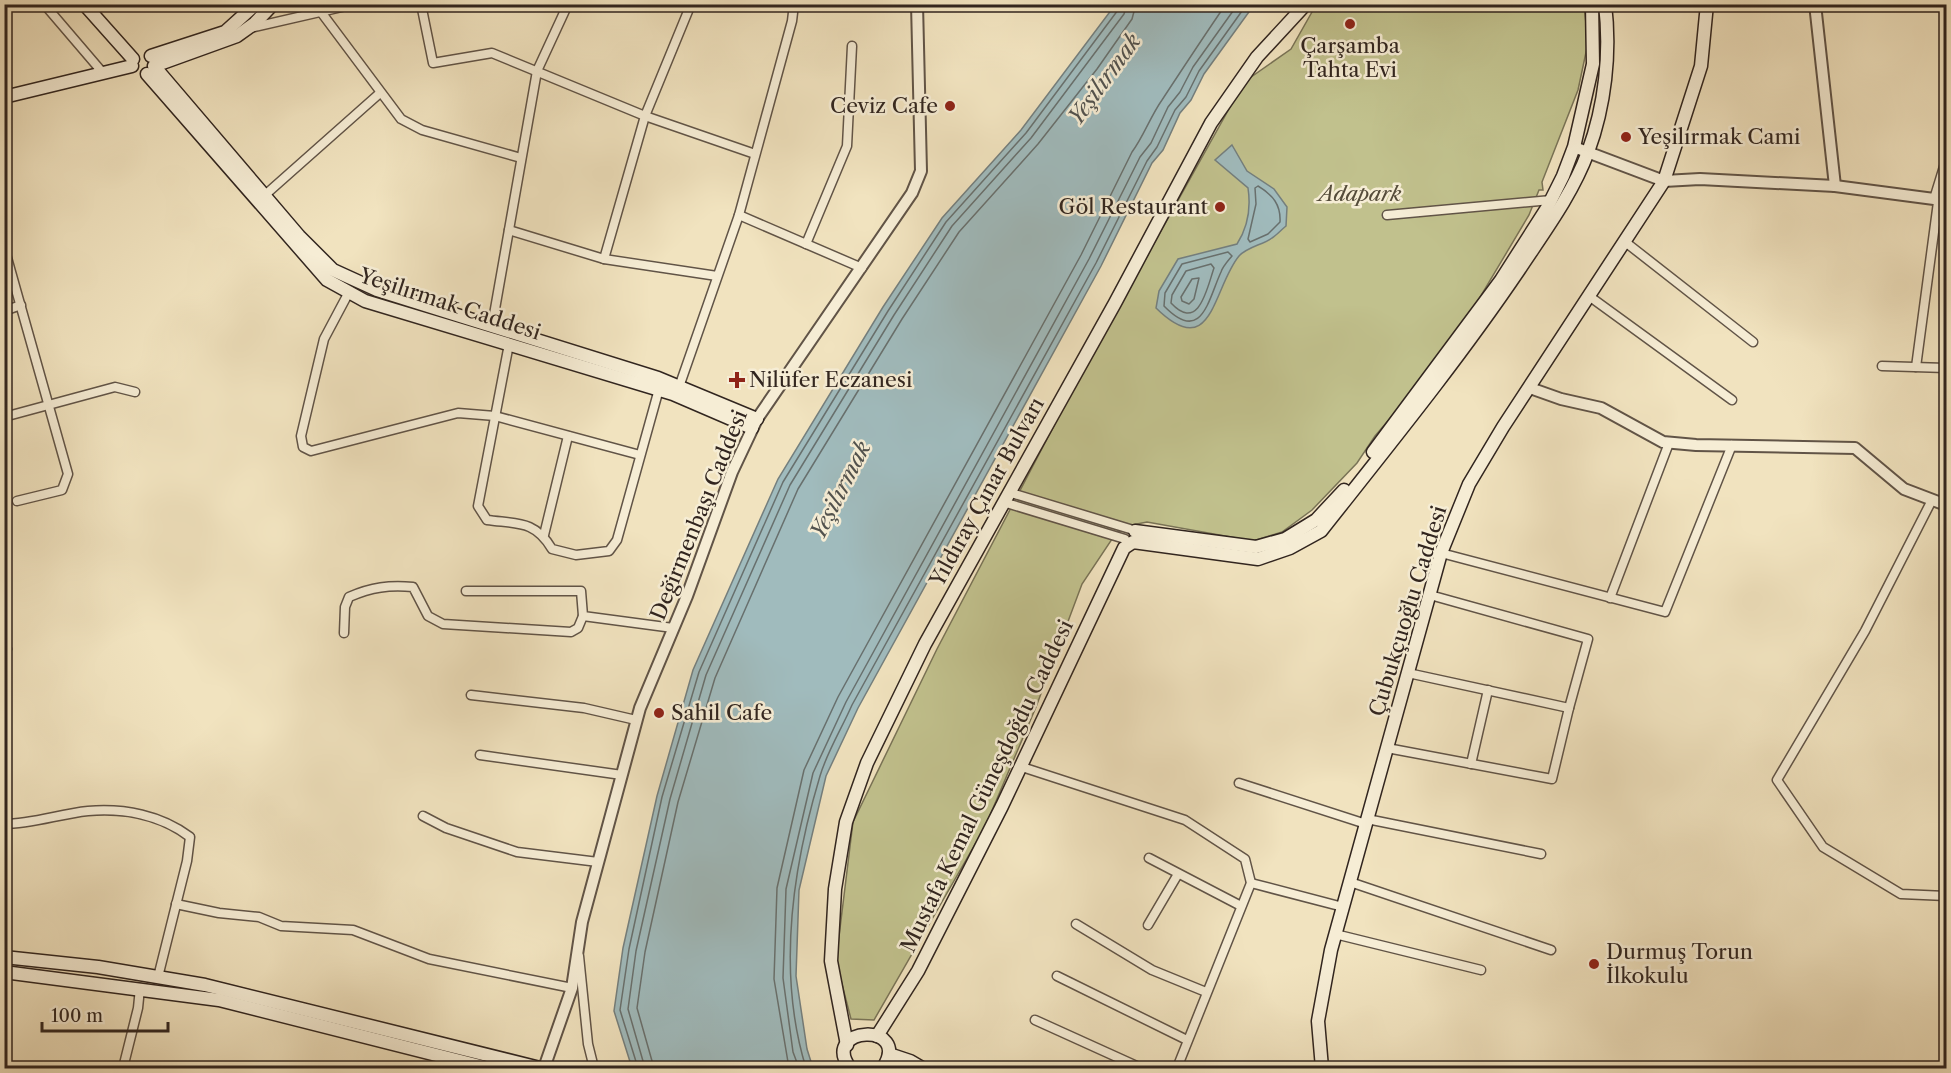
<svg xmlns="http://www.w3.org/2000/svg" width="1951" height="1073" viewBox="0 0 1951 1073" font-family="'Libre Caslon Text',serif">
<rect width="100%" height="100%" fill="#f1e3bf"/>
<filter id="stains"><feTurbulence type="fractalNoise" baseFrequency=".00333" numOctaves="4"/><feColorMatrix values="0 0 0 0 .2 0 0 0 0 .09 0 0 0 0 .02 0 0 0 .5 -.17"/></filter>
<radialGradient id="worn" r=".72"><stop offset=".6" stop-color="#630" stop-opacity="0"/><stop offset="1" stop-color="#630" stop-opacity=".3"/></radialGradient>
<!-- green -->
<polygon fill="#c1c18d" stroke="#797356" stroke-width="1.5" points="1316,5 1584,5 1588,43 1578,90 1542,182 1543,190 1539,190 1529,215 1448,351 1375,436 1357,463 1312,510 1282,532 1253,541 1147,522 1132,525 1116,533 1082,584 1036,707 985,827 874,1020 851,1019 836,961 853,822 937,649 1079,378 1244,82 1291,49"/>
<!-- water -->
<g fill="#a0bbbd" stroke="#747f7e" stroke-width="1.5">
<polygon points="1115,5 1254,5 1204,74 1191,100 1180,113 1163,150 1152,163 1101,266 858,708 826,776 799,890 796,976 807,1049 813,1068 632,1068 614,1011 623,948 657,796 693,670 778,479 883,307 942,218 1021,130"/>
<path d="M1232,145L1247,171L1274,189L1287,207L1286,226C1281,230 1277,235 1272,238C1262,245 1247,247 1239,256C1213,287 1213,364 1156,308L1159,291L1178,259L1237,244C1248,227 1251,208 1248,188L1215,160Z"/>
</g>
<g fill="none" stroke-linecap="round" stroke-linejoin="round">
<!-- shore -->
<g stroke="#68706e" stroke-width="1.5">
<path d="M1258,186C1273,195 1281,205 1280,222L1268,234L1250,242L1248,239L1256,204L1255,188Z"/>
<path d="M1228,252L1232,256C1228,261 1223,266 1221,272C1208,300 1202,345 1164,306L1165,293L1182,264Z"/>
<path d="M1211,264L1214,268C1207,288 1199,333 1171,303L1172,295L1186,271Z"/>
<polygon points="1199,278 1194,299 1189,304 1182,301 1181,297 1192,279"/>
<polyline points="638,1068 620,1010 629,949 662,797 699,672 783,482 888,311 946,222 1026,133 1118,10 1119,4"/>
<polyline points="645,1068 628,1009 636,951 670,799 706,675 790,485 894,315 952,226 1031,138 1124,14 1127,4"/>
<polyline points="654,1068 637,1008 645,952 678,802 715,678 798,489 902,319 959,232 1038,144 1097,69 1132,19 1136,4"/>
<path d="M789,1068L774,979L777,888L804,770L838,697L1081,255L1132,152C1144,136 1150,117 1162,100C1183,68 1204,36 1226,4"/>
<polyline points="799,1068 793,1052 783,978 786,889 813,773 846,702 1089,259 1140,157 1151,143 1168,107 1180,92 1193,67 1238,4"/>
<path d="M806,1068C777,974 792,869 820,776C827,752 842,728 852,705L1096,263L1147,161L1157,147L1175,110L1186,97L1199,71L1247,4"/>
</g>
<!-- minor casing -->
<g stroke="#615447" stroke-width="11">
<g id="minor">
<polyline points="44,4 103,73"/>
<polyline points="421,4 433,63 492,53 645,116 755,154"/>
<polyline points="321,12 401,119 422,130 521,158"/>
<polyline points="250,28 355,4"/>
<polyline points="1946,160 1934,199 1946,207"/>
<polyline points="265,195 380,93"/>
<polyline points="739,215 862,268"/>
<polyline points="1387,215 1551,200"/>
<polyline points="509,230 604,259 717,276"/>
<polyline points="1624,241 1753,342"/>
<polyline points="806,244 847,146 852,46"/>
<polyline points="4,247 68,474 62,490 17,501"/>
<polyline points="604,259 645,116 691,4"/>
<polyline points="349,292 324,339 301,436 303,447 311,451 458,413 495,416 640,455"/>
<polyline points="1589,296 1732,400"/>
<polyline points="4,311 21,305"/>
<polyline points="492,326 537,71 568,4"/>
<path d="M509,344L478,506L487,520C517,524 535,520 552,549L576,555L609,551L617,540L659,389"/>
<polyline points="1882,366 1946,368"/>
<polyline points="1916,367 1938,202"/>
<polyline points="679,387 739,215 792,21 794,4"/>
<polyline points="4,417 115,387 135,392"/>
<polyline points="1008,492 1130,529"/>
<polyline points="1932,500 1865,631 1777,780 1823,847 1901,894 1946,896"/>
<polyline points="1003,502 1125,539"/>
<polyline points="544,535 568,436"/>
<polyline points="1441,553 1665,612 1732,445"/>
<polyline points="466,591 581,591 583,616 673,628"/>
<polyline points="1610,598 1669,443"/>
<path d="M344,633L345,607L349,597C372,587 389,585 413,587L428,616L443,624L571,632L578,628L583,616"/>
<polyline points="4,645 7,649"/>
<polyline points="1408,673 1569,708 1588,639 1430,595"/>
<polyline points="471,695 584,708 636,720"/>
<polyline points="1387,748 1552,779 1569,708"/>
<polyline points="480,755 622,775"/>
<polyline points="1471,764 1488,690"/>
<polyline points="1022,767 1185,820 1245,859 1251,883 1177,1068"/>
<polyline points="1239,783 1366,824"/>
<polyline points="423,816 446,828 517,852 598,862"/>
<polyline points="1367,819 1541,854"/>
<path d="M4,824C33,824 59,814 88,811C124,808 161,815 190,837L187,861L158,977"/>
<polyline points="1149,858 1241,906"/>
<polyline points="1350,882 1551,950"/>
<polyline points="1251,883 1343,907"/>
<polyline points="176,904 219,913 259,917 281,926 353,930 429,959 572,988"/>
<polyline points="1076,924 1152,970 1206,992"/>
<polyline points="1148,925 1178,874"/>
<polyline points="1335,934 1481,970"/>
<polyline points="579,956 588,1044 594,1068"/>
<polyline points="1057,976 1187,1040"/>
<polyline points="1035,1020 1141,1068"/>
<polyline points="123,1068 138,1008 140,988"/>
</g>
</g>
<!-- tertiary casing -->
<g stroke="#615447" stroke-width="14">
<g id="tertiary">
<polyline points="1815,4 1835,186"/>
<polyline points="1574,147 1664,181 1700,179 1835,186 1934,199"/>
<polyline points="1530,388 1561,399 1601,408 1663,442 1696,445 1855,448 1904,489 1946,505"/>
<polyline points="544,1068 572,988 582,922 640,708 687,596 732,472 757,419 912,193 921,171 917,4"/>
</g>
</g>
<!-- secondary casing -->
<g stroke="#31251f" stroke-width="15">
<g id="secondary">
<polyline points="84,4 133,59"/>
<polyline points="273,4 255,23 237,36 154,66 299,236 333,270 377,290 658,378 757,419"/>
<polyline points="151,56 225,32 256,4"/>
<polyline points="147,74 327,280 365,301 673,394 752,428"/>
<polyline points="4,97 132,66"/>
<polyline points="1373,452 1501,280 1547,208 1563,176 1574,147 1593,64 1592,4"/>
<polyline points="1135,531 1256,547 1285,539 1316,520 1344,490"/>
<polyline points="4,957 98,967 205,985 540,1068"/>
<polyline points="4,972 219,1000 488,1068"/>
<path d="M877,1036L918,971L1002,806L1124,548L1133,542L1258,559L1290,548L1321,531C1389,445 1458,360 1519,270C1544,232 1572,195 1588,152C1605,106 1611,53 1605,4"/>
<polyline points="847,1045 831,961 835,889 846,822 867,763 925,644 1115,303 1211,123 1257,57 1306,4"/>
<polyline points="889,1054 910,1061 922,1068"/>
<path d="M850,1068C819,1026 913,1021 883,1068"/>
<polyline points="1322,1068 1318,1021 1331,950 1441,553 1469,484 1503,427 1664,181 1701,66 1707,4"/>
</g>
</g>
<!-- minor -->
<use href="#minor" stroke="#f6edd5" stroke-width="8"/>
<!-- tertiary -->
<use href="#tertiary" stroke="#f6edd5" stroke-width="10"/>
<!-- secondary -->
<use href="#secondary" stroke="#f6edd5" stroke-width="12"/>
</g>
<!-- markers -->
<g fill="#8f2418" stroke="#f6edd5" stroke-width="2">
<circle cx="1350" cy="24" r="6"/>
<circle cx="950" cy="106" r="6"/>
<circle cx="1626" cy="137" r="6"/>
<circle cx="1220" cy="207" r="6"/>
<path d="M734 371h6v6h6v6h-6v6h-6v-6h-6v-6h6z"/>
<circle cx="659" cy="713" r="6"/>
<circle cx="1594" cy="964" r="6"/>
</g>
<g text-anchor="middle" stroke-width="5" stroke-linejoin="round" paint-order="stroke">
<!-- poi labels -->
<g font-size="21" fill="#31251f" stroke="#f6edd5" text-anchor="start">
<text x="1350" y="53" text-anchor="middle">Çarşamba<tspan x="1350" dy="24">Tahta Evi</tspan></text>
<text x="938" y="113" text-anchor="end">Ceviz Cafe</text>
<text x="1638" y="144">Yeşilırmak Cami</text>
<text x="1208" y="214" text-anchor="end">Göl Restaurant</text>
<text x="749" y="387">Nilüfer Eczanesi</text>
<text x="671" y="720">Sahil Cafe</text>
<text x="1606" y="959">Durmuş Torun<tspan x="1606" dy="24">İlkokulu</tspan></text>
</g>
<!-- park labels -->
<g font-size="21" font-style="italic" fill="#554c3a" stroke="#f6edd5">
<text x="1360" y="201">Adapark</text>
</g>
<!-- street labels -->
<g font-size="21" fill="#31251f" stroke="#f6edd5">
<text transform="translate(450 304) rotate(18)" y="7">Yeşilırmak Caddesi</text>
<text transform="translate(987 492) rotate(-61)" y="7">Yıldıray Çınar Bulvarı</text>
<text transform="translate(699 515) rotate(-68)" y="7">Değirmenbaşı Caddesi</text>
<text transform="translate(1408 611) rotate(-73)" y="7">Çubukçuoğlu Caddesi</text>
<text transform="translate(987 786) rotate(-64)" y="7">Mustafa Kemal Güneşdoğdu Caddesi</text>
</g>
<!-- water labels -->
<g font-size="22" font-style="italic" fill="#52524e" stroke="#f6edd5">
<text transform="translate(1104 79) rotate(-54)" y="8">Yeşilırmak</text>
<text transform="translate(840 490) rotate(-63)" y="8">Yeşilırmak</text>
</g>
</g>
<!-- margin -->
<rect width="1951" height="1073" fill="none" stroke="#f1e3bf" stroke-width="24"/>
<rect x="6" y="6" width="1939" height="1061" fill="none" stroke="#31251f" stroke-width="3"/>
<rect x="12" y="12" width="1927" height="1049" fill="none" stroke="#31251f" stroke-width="1.5"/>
<!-- scale -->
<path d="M42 1022v9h126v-9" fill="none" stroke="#31251f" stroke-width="3"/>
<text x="51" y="1022" font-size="18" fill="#31251f" stroke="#f6edd5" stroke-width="4.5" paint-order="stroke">100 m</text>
<rect width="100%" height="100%" filter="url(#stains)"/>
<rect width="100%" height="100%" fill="url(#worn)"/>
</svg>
